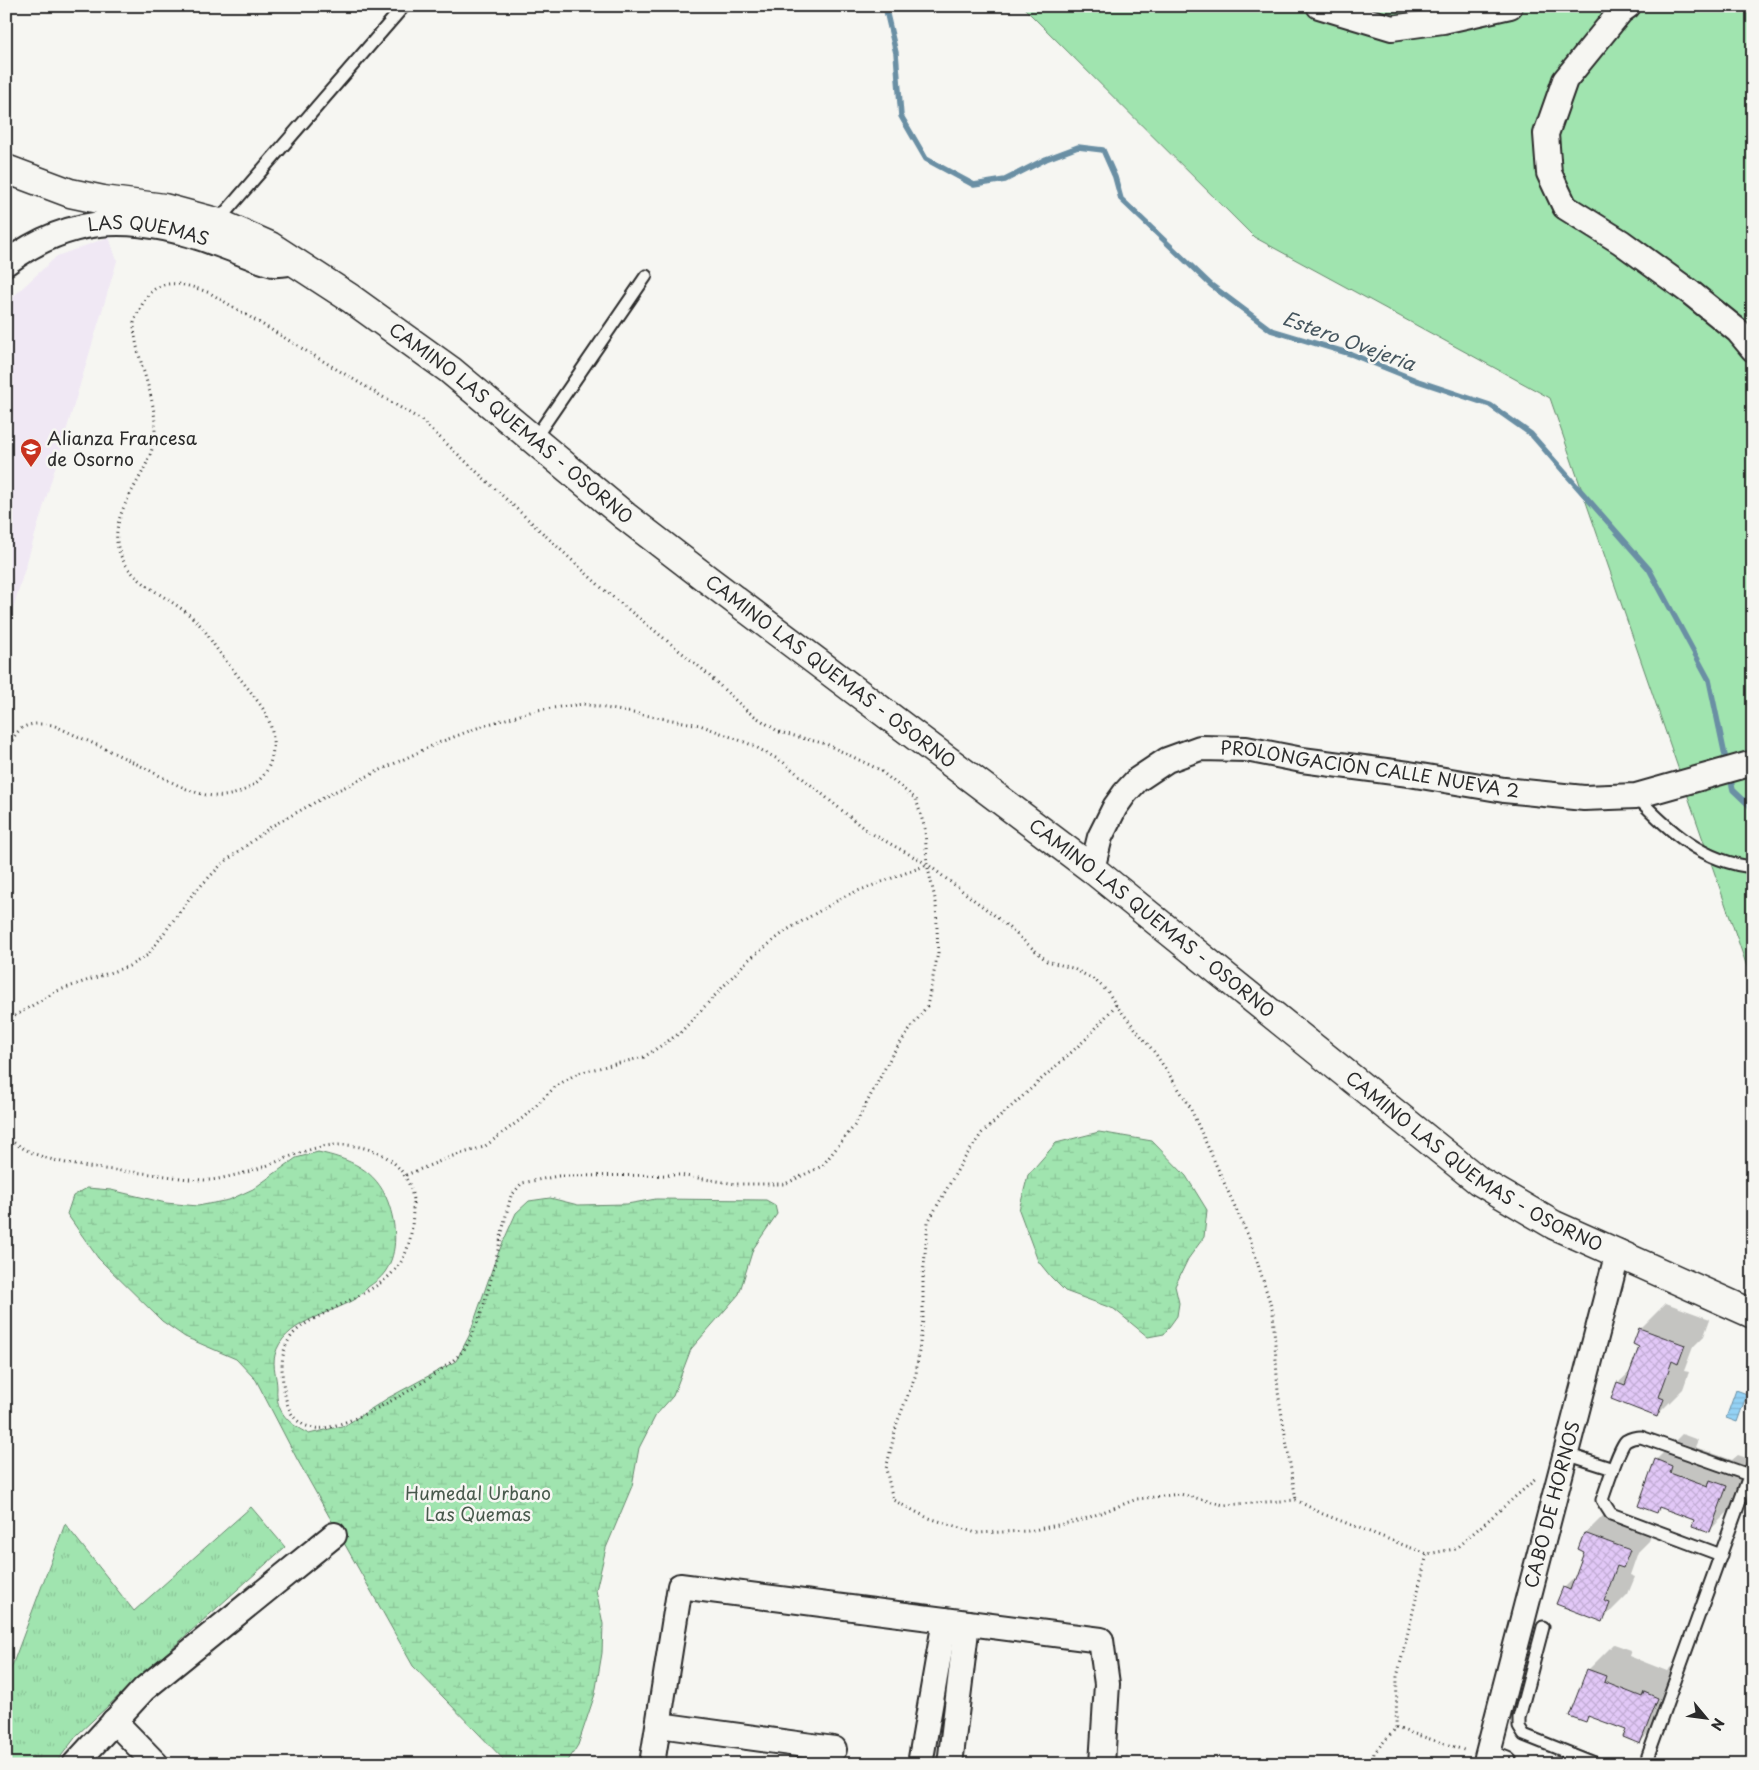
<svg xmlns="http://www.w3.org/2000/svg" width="1759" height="1770" viewBox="0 0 1759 1770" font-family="'Playpen Sans',sans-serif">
<defs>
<pattern id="wetland-marsh" width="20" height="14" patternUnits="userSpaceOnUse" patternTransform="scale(1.25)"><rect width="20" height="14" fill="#a0e4af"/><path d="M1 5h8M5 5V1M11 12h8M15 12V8" fill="none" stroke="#8ac497"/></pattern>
<pattern id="park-tufts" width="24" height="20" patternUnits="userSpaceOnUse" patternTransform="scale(1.25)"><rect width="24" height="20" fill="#a0e4af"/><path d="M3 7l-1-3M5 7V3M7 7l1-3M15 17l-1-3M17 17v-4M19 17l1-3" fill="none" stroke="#8ac497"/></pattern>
<pattern id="water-rules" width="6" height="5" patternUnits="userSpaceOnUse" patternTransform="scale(1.25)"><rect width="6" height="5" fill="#94d2f5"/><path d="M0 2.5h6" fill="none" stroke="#80b4d2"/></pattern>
<pattern id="building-cross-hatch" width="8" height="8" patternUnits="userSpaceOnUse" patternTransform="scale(1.25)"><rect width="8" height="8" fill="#e2c8f7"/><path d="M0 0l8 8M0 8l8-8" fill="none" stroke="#c2acd4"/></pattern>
</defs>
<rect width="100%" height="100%" fill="#f6f6f2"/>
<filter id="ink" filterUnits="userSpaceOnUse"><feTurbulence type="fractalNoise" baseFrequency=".02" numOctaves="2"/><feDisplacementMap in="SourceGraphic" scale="10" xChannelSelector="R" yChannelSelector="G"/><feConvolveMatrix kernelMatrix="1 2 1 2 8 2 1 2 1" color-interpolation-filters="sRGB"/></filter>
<g filter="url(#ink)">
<!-- built -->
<polygon fill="#f0e8f4" points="109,237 117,261 6,632 6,303 57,256"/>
<!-- grass -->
<polygon fill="#a0e4af" stroke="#66886d" points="1022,6 1753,6 1753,984 1550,398 1254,237"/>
<!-- wetland -->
<g fill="url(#wetland-marsh)" stroke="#66886d">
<polygon points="1099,1132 1152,1141 1186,1176 1207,1210 1204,1237 1188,1259 1175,1286 1179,1303 1177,1316 1164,1334 1148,1337 1114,1309 1065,1291 1051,1277 1038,1261 1019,1210 1028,1175 1056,1143"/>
<path d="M318,1152C349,1159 376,1169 388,1202C396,1224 399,1252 385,1272C381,1278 374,1283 368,1287C364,1291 359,1297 354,1300C329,1314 283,1322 275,1355C272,1366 277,1377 277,1388C275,1412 289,1424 309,1434L346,1425L388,1398L456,1361L469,1336L496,1258L516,1213L529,1201L550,1198L578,1205L627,1204L656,1199L766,1200L775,1205L777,1214L753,1249L739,1294L691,1349L673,1396L656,1415L639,1448L632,1486L606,1548L596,1590L603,1624L602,1653L595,1694L578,1745L566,1764H508L413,1666L297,1459L256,1380L236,1359L185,1337L162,1321L98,1258L67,1214L73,1196L87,1188L111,1190L166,1203L198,1206L229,1200L253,1189L296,1158Z"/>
</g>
<!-- park -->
<polygon fill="url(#park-tufts)" stroke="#66886d" points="251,1507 285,1547 123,1692 78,1734 55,1764 6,1764 6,1682 65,1524 134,1611"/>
<!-- water -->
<polygon fill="url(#water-rules)" stroke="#6a8fa4" points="1736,1390 1747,1394 1737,1422 1726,1418"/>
<!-- shadow -->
<g fill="#0003">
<polygon points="1666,1303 1710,1319 1704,1336 1693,1347 1684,1371 1689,1372 1683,1389 1657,1415 1618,1383 1632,1370 1641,1346 1640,1329"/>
<polygon points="1682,1434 1698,1440 1695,1447 1732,1460 1738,1455 1752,1460 1735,1505 1709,1531 1696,1519 1661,1507 1657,1511 1656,1460"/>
<polygon points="1611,1508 1656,1524 1649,1541 1638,1552 1630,1575 1635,1577 1628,1594 1602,1620 1564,1588 1577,1575 1586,1551 1585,1534"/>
<polygon points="1614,1644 1631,1650 1629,1656 1667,1671 1671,1667 1683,1672 1666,1716 1640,1742 1627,1729 1591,1715 1586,1721 1588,1670"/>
</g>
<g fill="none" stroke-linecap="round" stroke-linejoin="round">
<!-- stream -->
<g stroke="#6a8fa4" stroke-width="5.5">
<polyline points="885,6 896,53 901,116 926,159 974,185 1005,180 1046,159 1078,147 1103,150 1115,177 1121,199 1211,285 1271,330 1351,354 1418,381 1490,405 1531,434 1649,569 1709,680 1727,765"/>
<polyline points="1730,776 1733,790 1753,809"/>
</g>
</g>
<!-- building -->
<g fill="url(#building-cross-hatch)" stroke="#2b2b2b">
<polygon points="1639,1328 1685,1345 1678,1364 1672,1361 1659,1397 1664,1399 1657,1417 1611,1399 1617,1382 1625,1385 1639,1347 1633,1344"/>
<polygon points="1655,1459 1672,1466 1670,1473 1708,1487 1710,1480 1727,1486 1710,1532 1692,1526 1694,1520 1659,1507 1657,1513 1638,1506"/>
<polygon points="1584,1533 1630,1550 1623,1568 1617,1566 1604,1601 1610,1603 1603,1622 1556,1604 1563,1587 1570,1590 1584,1552 1578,1549"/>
<polygon points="1587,1669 1606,1676 1604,1682 1642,1697 1644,1692 1658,1698 1640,1744 1623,1737 1626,1730 1588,1716 1586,1722 1569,1716"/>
</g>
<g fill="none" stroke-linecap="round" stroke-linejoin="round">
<!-- lane casing -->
<g stroke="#2b2b2b" stroke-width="15">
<g id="lane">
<polyline points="217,222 404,6"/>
<polyline points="535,438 646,276"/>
<path d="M1636,796C1669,831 1703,862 1753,867"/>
<polyline points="1566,1454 1613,1469"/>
<path d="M1721,1555L1611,1514L1602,1500C1606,1489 1619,1447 1626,1441C1631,1438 1636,1437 1641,1437L1749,1475"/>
<polyline points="1543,1627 1519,1718 1519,1727 1524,1735 1597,1764"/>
<polyline points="1645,1764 1753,1465"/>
</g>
</g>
<!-- street casing -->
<g stroke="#2b2b2b" stroke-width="28">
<g id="street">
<polyline points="1319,6 1392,28 1443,21 1510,6"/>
<polyline points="1628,6 1621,11 1565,80 1546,134 1549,173 1565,207 1621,242 1691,293 1738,331 1753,349"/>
<path id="s1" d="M6,263C74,212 139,215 215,243C234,249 253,259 273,264C279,265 288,263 295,262"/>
<path id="s2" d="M1092,869L1100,837L1115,807L1125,793L1137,780L1167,760L1200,748L1246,749L1302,760L1409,774L1504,790L1584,798L1636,796L1753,763"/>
<polyline points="114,1721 156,1764"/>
<polyline points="659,1725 834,1749"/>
<polyline points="75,1764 144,1689 334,1535"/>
<polyline points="652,1764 680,1586 1101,1640 1107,1684 1102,1764"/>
<polyline points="920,1764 945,1620"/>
<polyline points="950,1764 967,1623"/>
<path id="s3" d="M1505,1764L1487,1757L1618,1252"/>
</g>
</g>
<!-- secondary casing -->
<g stroke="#2b2b2b" stroke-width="31">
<g id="secondary">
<path id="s4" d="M6,169L70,193L103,200L164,208L216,222L270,246L350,298L450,370L625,516L707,579L1092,869L1479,1181L1554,1225L1753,1314"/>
</g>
</g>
<!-- path -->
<g stroke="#2b2b2b" stroke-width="3" stroke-dasharray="1 4" stroke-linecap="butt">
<path d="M6,754C16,727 24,721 53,725C83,739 113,752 143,767C165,778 189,794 214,796C236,798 263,785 270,763C277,743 272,720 259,703C246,685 232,669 219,652C212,643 207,632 199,624C179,602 145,590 128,568C96,525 141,488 152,449C164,408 137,368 134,327C133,321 138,313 141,307C155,274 183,283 210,293L421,420L603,589L702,669L747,711L779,732L826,744L878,769L916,799L925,829L927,864L936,903L938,953L927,1006L893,1053L855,1125L822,1166L785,1184H736L679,1175L558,1176L522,1183L511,1196C499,1238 488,1313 465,1348C449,1372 342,1434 314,1428C290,1424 286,1404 283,1383C281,1365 281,1346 295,1332C304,1323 316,1318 327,1312C384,1282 414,1276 413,1202C412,1178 394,1157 371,1150C320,1133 287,1163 240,1174C230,1176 218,1180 208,1180C186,1180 164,1175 142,1173C106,1169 69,1167 35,1154C25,1150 15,1143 6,1138"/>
<polyline points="1116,1005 1087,1038 982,1133 962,1162 928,1222 923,1276 923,1320 916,1374 897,1423 886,1469 893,1500 926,1517 976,1533 1029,1531 1082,1520 1137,1499 1180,1494 1224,1505 1296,1500 1323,1514 1427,1554 1455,1549 1537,1478"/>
<polyline points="6,1021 57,991 129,966 148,955 192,895 222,864 272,826 334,792 438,743 485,725 537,710 583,704 700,725 752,745 783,762 867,831 927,864 999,919 1047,961 1072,968 1095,980 1108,992 1116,1005 1155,1053 1188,1103 1251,1242 1273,1312 1278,1392 1296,1500"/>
<polyline points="406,1175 453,1156 484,1147 524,1117 556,1086 578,1073 644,1057 680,1033 747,961 787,930 847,895 927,865"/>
<polyline points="1396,1728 1467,1751"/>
<polyline points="1372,1764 1374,1753 1396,1728 1397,1677 1427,1554"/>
</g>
<!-- lane -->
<use href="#lane" stroke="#f6f6f2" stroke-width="11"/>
<!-- street -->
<use href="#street" stroke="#f6f6f2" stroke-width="24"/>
<!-- secondary -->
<use href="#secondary" stroke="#f6f6f2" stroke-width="28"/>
</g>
</g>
<!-- icons -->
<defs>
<g id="school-pin" transform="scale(1.125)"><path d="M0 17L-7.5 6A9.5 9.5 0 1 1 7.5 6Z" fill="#c8321e" stroke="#f6f6f2"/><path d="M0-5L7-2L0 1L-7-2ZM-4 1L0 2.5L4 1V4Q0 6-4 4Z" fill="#fff"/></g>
</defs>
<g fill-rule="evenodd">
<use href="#school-pin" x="31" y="449"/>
</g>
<g text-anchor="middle" stroke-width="5" stroke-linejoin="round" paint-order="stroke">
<!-- street labels -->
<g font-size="18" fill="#2b2b2b" stroke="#f6f6f2">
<text dy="6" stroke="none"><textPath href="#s1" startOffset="152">LAS QUEMAS</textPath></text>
<text dy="6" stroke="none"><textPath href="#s4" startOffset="576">CAMINO LAS QUEMAS - OSORNO</textPath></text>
<text dy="6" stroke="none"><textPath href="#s4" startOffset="981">CAMINO LAS QUEMAS - OSORNO</textPath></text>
<text dy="6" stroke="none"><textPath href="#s2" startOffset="344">PROLONGACIÓN CALLE NUEVA 2</textPath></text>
<text dy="6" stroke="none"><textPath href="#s4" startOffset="1386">CAMINO LAS QUEMAS - OSORNO</textPath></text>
<text dy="6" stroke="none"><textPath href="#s4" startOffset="1791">CAMINO LAS QUEMAS - OSORNO</textPath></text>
<text dy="6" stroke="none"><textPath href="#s3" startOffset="280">CABO DE HORNOS</textPath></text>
</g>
<!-- poi labels -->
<g font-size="18" fill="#2b2b2b" stroke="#f6f6f2" text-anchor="start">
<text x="47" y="445">Alianza Francesa<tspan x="47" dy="21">de Osorno</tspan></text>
</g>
<!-- park labels -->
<g font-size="18" fill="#48594c" stroke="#f6f6f2">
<text x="478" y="1500">Humedal Urbano<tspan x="478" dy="21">Las Quemas</tspan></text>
</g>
<!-- water labels -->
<g font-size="19" font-style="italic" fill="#45555e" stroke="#f6f6f2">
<text transform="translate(1349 341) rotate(20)" y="7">Estero Ovejeria</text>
</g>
</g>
<!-- margin -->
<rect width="1759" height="1770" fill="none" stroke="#f6f6f2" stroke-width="25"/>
<rect x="12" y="12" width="1734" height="1745" fill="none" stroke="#2b2b2b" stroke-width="2" filter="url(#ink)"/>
<!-- north arrow -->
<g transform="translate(1706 1718) rotate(119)" stroke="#f6f6f2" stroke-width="4" paint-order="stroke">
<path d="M0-4L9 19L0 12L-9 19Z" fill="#2b2b2b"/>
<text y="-8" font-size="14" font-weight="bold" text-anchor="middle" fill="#2b2b2b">N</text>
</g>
</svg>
